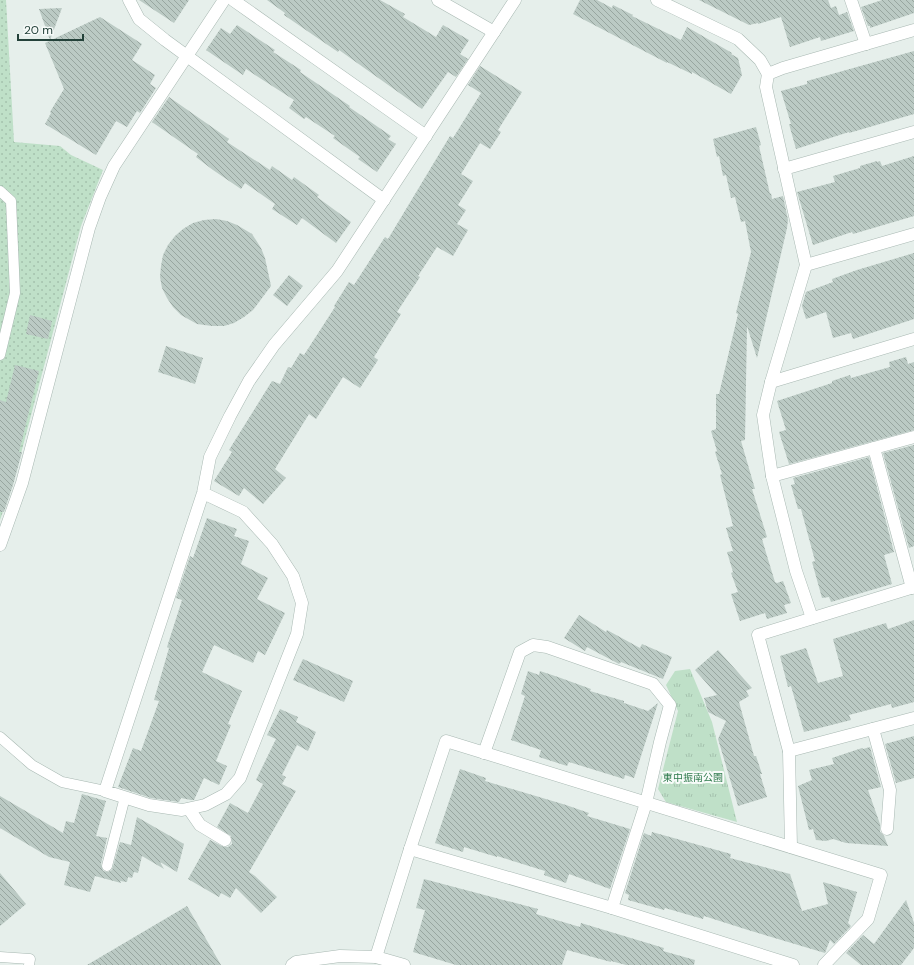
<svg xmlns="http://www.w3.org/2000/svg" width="914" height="965" viewBox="0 0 914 965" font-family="'DM Sans','Noto Sans JP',sans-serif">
<defs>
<pattern id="grass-dots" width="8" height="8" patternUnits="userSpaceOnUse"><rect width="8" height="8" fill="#bfe0c8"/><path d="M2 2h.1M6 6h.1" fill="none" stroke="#a4c1ad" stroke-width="1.8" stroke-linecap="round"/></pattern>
<pattern id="park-tufts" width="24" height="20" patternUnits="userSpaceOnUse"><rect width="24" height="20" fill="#bfe0c8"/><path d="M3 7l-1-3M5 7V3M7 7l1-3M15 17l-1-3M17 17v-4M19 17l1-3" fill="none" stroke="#a4c1ad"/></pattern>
<pattern id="building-back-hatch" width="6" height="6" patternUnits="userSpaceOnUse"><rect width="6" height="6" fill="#bbcac4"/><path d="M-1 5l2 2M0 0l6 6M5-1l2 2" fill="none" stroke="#98a6a0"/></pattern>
</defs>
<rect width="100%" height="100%" fill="#e6efeb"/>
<!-- grass -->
<polygon fill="url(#grass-dots)" points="0,0 6,0 14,142 60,146 71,155 103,170 81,226 14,480 0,520"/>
<!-- park -->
<polygon fill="url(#park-tufts)" points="690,669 712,722 737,822 666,802 658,789 678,711 666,685 675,671"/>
<!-- building -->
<g fill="url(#building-back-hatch)">
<polygon points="139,0 189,0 174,23"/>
<polygon points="267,0 380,0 405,14 403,17 436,37 443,25 469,40 460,54 468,59 456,77 448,72 422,109 339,50 338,52 284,15 285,13"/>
<polygon points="580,0 597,0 612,8 613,5 633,15 632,16 681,40 687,27 732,53 731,54 738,58 742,75 731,94 692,72 692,74 667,62 667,63 573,14"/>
<polygon points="699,0 828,0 831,8 836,6 839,15 847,12 854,31 821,41 820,37 790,47 781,17 758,24 758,23 749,25"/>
<polygon points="882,0 914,0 914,13 870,28 870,26 868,26 861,7"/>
<polygon points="62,8 50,40 39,9"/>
<polygon points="100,17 142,44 132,60 155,75 150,84 156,88 140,113 137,111 127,127 116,121 96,155 45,124 51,113 50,112 64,89 45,43"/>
<polygon points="237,25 275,50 273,52 301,70 300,72 350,106 349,107 391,136 388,139 396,144 377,172 358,159 360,157 333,138 335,136 306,117 304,119 289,108 294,100 246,69 243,75 206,50 221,28 230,34"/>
<polygon points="914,51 914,114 849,133 849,132 796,149 789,124 791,124 781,91 807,84 807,81"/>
<polygon points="480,66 522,92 498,130 501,132 490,149 480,143 461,174 473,181 458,205 466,210 457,224 468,230 453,256 437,247 418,276 420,277 397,312 401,314 374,357 378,360 360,388 343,377 316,419 309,414 275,469 286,478 263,504 244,488 239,496 214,481 232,452 229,450 272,381 280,384 288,367 291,368 300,353 304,355 335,307 334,306 349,282 354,285 385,237 388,239 450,136 453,138 481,93 468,85"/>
<polygon points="169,97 229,139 227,142 270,170 272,166 292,180 294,177 319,195 317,197 351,222 336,243 302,218 297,225 272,209 275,204 245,183 241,189 213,170 196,157 198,154 152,122"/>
<polygon points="756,127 761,145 759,146 770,194 771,193 772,199 783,196 788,220 787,228 757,358 747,326 745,440 741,441 755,489 752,489 767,537 762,539 767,556 775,582 777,583 783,581 791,603 784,605 787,613 767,619 765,613 740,621 731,594 738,592 731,573 733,572 727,552 733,551 726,528 733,526 720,475 722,474 715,452 717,451 711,431 716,429 716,394 719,394 738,314 736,313 751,252 745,221 741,222 735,197 731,198 726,175 723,176 719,156 717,157 713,139"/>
<polygon points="914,156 914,216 853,234 852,232 813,245 797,192 835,182 833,176 860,168 860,166 877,161 877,162 880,161 882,166"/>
<polygon points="216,219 227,221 237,225 252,234 261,248 265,258 271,286 253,310 244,317 234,323 224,326 212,326 197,324 181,315 173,307 167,298 162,288 160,277 161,266 163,255 168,245 175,236 183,229 193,223 204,220"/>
<polygon points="914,253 914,319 853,339 851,333 833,338 826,312 806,319 802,306 806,292 833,282 832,279 857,270"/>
<polygon points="289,275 303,286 287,306 273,295"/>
<polygon points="30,315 52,321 48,339 26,334"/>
<polygon points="166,346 203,358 195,384 158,372"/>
<polygon points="906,357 908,364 914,362 914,430 789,464 779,432 786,430 777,401 832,383 832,381 850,375 851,378 890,367 889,362"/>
<polygon points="15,365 39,371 19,452 22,452 13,485 4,512 0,512 0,400 6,402"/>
<polygon points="914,445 914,546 909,548 883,453"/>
<polygon points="869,457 894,552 884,555 892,584 831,602 829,597 822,598 812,562 815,561 801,509 798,509 791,485 795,484 793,478"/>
<polygon points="207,518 237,529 234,536 249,541 241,564 268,578 257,599 285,613 265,655 258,651 253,663 214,645 202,672 242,691 228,724 231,725 216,761 227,766 219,785 204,778 194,800 191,800 181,798 179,802 151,798 118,787 133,748 141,751 159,701 154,700 169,648 167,647 182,600 176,598 190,556 193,558"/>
<polygon points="579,615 606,632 607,630 640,648 642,644 672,657 663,679 621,662 619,664 587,647 585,651 564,638"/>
<polygon points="914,620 914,702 892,708 891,704 849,715 851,720 804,732 791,686 788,687 780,656 806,648 818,683 843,676 833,639 886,623 888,629"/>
<polygon points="718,650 752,688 746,691 749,696 739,702 754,756 756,756 762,774 760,774 767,797 738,806 718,739 726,721 708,712 704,698 717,695 695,670"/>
<polygon points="303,659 353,681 344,702 293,680"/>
<polygon points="528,671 539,675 540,671 558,677 591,689 590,691 624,701 624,703 648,711 658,703 634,778 625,775 624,779 569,762 567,766 539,757 541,750 511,740 525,696 521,694"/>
<polygon points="280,709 298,717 296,722 316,732 308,751 297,745 282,775 286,777 282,784 296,791 249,872 255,876 277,897 261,913 236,888 230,898 221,893 219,897 188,879 210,840 224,847 228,847 232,844 231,836 217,827 230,803 248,813 263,784 256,780 276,739 267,735"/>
<polygon points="914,736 914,778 896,783 885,744"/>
<polygon points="870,747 881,787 868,790 880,824 880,832 884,836 888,846 846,843 833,839 826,841 816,840 813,829 809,830 798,786 812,780 809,770 834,764 832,758 862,748 863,749"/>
<polygon points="460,769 486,778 485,781 566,805 589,813 587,816 630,829 610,889 569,874 566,883 544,875 545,871 497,856 497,857 464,847 463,852 435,843"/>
<polygon points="82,794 106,801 96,836 107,838 101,864 103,871 108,872 112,870 120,842 131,845 137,817 184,844 177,872 160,862 164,869 142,856 138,873 134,872 132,878 128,877 127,882 120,881 121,883 95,876 90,892 64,885 70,862 49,857 0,828 0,796 63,833 66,821 74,823"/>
<polygon points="652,832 731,854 730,858 790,874 802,911 828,904 823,882 857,892 848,923 851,926 834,944 830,940 825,953 748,930 704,916 703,919 665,908 664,910 628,900 629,895 625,893 644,833 651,836"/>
<polygon points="0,873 26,904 0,926"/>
<polygon points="424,879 538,909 536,914 580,927 581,923 664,948 663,951 695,960 694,965 626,965 611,961 611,962 567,950 562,965 456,965 413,952 425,910 416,908"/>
<polygon points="906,900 914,923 914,948 901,965 861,965 846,953 863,935 874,944"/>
<polygon points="187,906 221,965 87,965"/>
</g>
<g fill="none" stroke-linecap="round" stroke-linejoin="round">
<!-- lane casing -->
<g stroke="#a8b8b2" stroke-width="11">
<g id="lane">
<polyline points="0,191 11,201 15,293 0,355"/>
<polyline points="0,737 32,765 62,782 105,791"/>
<polyline points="107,866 125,797"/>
<polyline points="0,957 30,959 29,965"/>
</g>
</g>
<!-- street casing -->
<g stroke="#a8b8b2" stroke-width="13">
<g id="street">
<polyline points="129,0 139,19 165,40 384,200"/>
<polyline points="233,0 426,136"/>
<polyline points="438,0 494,32"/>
<polyline points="657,0 738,39 760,60 768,74"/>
<polyline points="851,0 866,44"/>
<polyline points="784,169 914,132"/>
<polyline points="806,265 914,234"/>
<polyline points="771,382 914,339"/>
<polyline points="874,448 912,588"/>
<polyline points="772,476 914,437"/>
<polyline points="203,493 243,512 272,544 293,576 302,603 297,634 240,778 226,794 205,805 182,810 149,805 105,791 203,493 210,457 230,416 249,381 274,345 337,271 515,0"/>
<polyline points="0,545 22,483 89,228 100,197 114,166 224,0"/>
<polyline points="812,618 796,571 772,476 763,415 771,382 806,265 766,87 768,74 783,68 914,30"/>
<polyline points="873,729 890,790 887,829"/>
<polyline points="789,751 914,718"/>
<polyline points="484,753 520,652 533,645 547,647 653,684 670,705 660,742 646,803 612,908 793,965"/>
<polyline points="189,809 200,825 225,840"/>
<polyline points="791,847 789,751 758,635 914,587"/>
<polyline points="410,849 612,908"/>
<polyline points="376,957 410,849 446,741 881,875 868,919 824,965"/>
<polyline points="292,965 296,962 340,956 376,957 404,965"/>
</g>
</g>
<!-- lane -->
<use href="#lane" stroke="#fff" stroke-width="10"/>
<!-- street -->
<use href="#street" stroke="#fff" stroke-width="12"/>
</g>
<g text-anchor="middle" stroke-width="4" stroke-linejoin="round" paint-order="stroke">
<!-- park labels -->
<g font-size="10" fill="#2d7a4b" stroke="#f7fbf9">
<text x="693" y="781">東中振南公園</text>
</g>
</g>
<!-- scale -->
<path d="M18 34v6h65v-6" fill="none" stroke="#24423a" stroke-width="2"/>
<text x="24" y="34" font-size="12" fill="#24423a" stroke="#f7fbf9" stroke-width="3" paint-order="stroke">20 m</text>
</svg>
